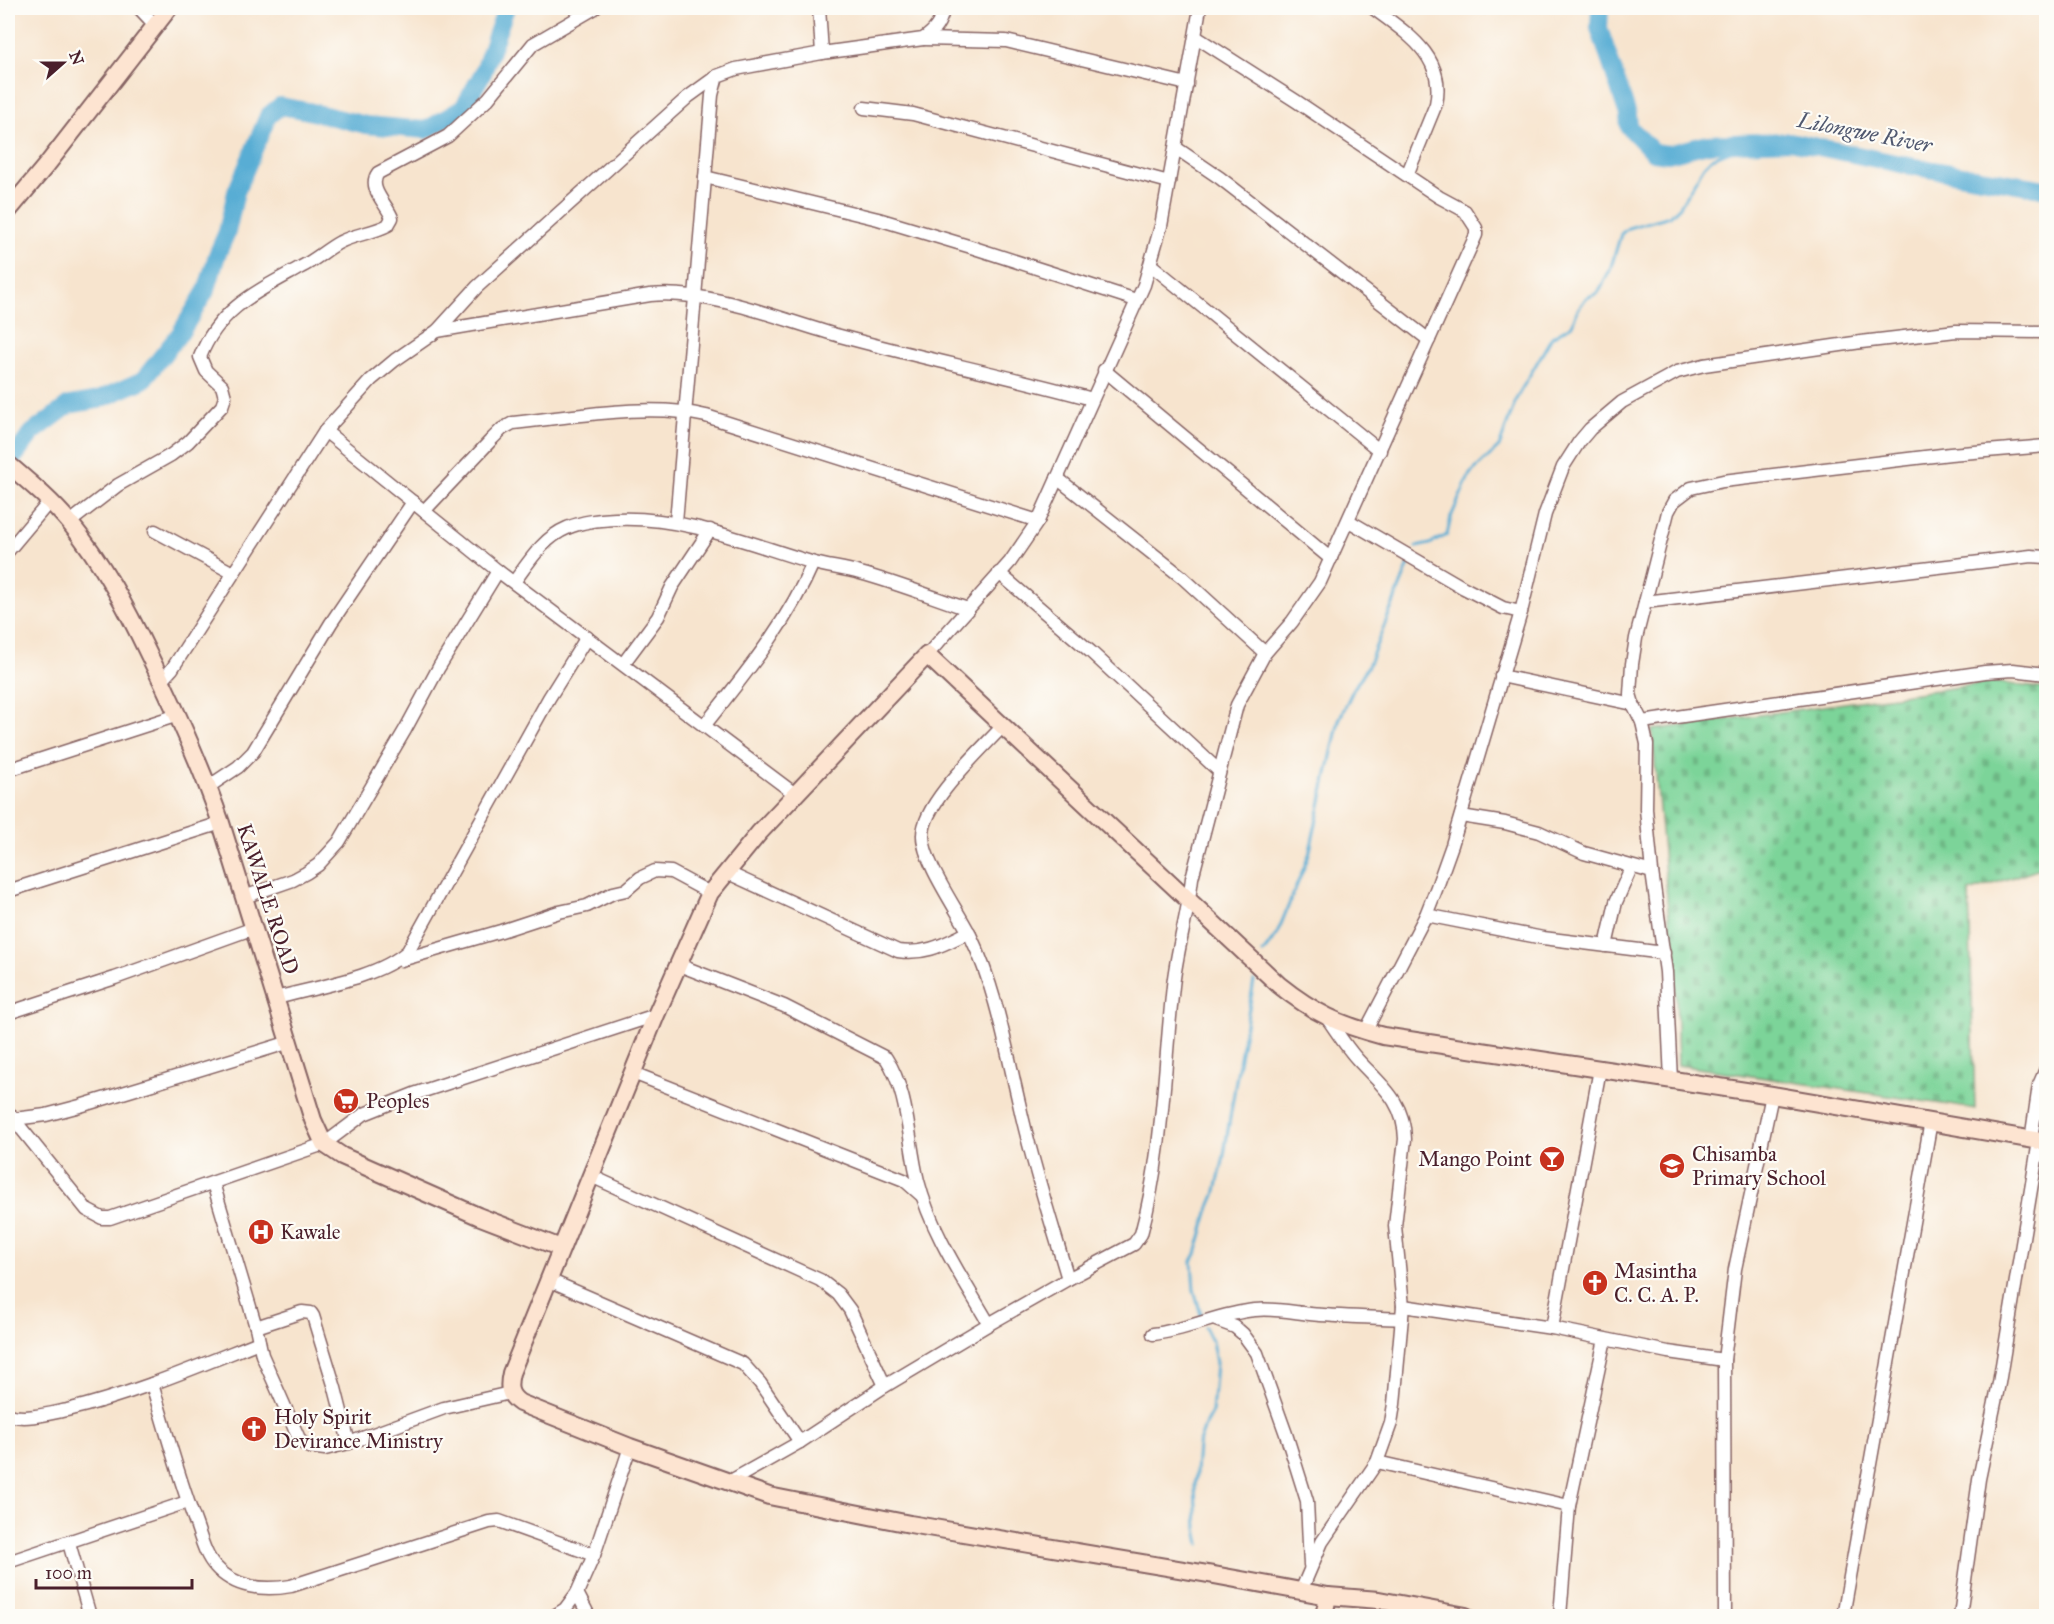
<svg xmlns="http://www.w3.org/2000/svg" width="2054" height="1624" viewBox="0 0 2054 1624" font-family="'IM FELL Great Primer',serif">
<defs>
<pattern id="cemetery-stones" width="16" height="16" patternUnits="userSpaceOnUse" patternTransform="scale(1.5)"><rect width="16" height="16" fill="#7cd499"/><path d="M2 7V4a2 2 0 0 1 4 0v3zM10 15v-3a2 2 0 0 1 4 0v3z" fill="#6db684"/></pattern>
</defs>
<rect width="100%" height="100%" fill="#fdfcf7"/>
<filter id="ink" filterUnits="userSpaceOnUse"><feTurbulence type="fractalNoise" baseFrequency=".0167" numOctaves="2"/><feDisplacementMap in="SourceGraphic" scale="12" xChannelSelector="R" yChannelSelector="G"/><feConvolveMatrix kernelMatrix="1 2 1 2 8 2 1 2 1" color-interpolation-filters="sRGB"/></filter>
<filter id="wash" filterUnits="userSpaceOnUse"><feTurbulence type="fractalNoise" baseFrequency=".008" numOctaves="4" result="noise"/><feDisplacementMap in="SourceGraphic" scale="24" xChannelSelector="R" yChannelSelector="G"/><feGaussianBlur stdDeviation="1.35" result="paint"/><feColorMatrix in="noise" values="0 0 0 0 0 0 0 0 0 0 0 0 0 0 0 0 0 1.4 0 .05"/><feComposite in="paint" operator="in"/></filter>
<g filter="url(#wash)">
<rect width="100%" height="100%" fill="#f7e4ce"/>
<!-- cemetery -->
<polygon fill="url(#cemetery-stones)" stroke="#637a62" stroke-width="1.5" points="1994,682 2046,689 2046,866 1969,892 1975,1109 1678,1065 1676,997 1652,730"/>
<g fill="none" stroke-linecap="round" stroke-linejoin="round">
<!-- stream -->
<g stroke="#58add4" stroke-width="3">
<polyline points="1416,547 1430,544 1447,535 1451,517 1470,474 1499,447 1517,397 1552,337 1572,325 1577,311 1586,298 1598,293 1610,270 1621,234 1628,228 1670,216 1680,206 1704,166 1712,158 1753,142"/>
<polyline points="1263,953 1277,934 1309,855 1339,720 1353,690 1368,666 1410,562"/>
<polyline points="1202,1318 1194,1290 1192,1261 1196,1254 1209,1209 1215,1195 1223,1161 1238,1068 1254,981"/>
<polyline points="1200,1544 1197,1529 1195,1487 1198,1445 1206,1423 1212,1412 1216,1363 1212,1341 1205,1327"/>
</g>
<!-- river -->
<g stroke="#58add4" stroke-width="18">
<polyline points="1600,8 1599,28 1628,115 1629,127 1653,152 1668,154 1708,144 1790,141 1910,166 2046,189"/>
<polyline points="8,465 32,433 69,405 98,400 143,380 181,332 207,289 217,255 227,232 236,192 268,116 280,106 308,111 366,125 426,130 463,108 483,73 506,8"/>
</g>
</g>
</g>
<g filter="url(#ink)">
<g fill="none" stroke-linecap="round" stroke-linejoin="round">
<!-- street casing -->
<g stroke="#876464" stroke-width="15">
<g id="street">
<polyline points="139,8 155,25"/>
<polyline points="819,8 822,53"/>
<path d="M1373,8C1406,33 1446,56 1436,104L1407,175"/>
<polyline points="924,39 1006,41 1187,84"/>
<polyline points="864,108 913,114 1169,182"/>
<polyline points="1176,148 1220,178 1429,340"/>
<polyline points="705,177 878,219 968,246 1136,300"/>
<polyline points="1151,265 1380,451"/>
<path d="M437,331L650,295C711,289 781,320 840,336C924,359 1009,376 1092,399"/>
<polyline points="1104,370 1331,559"/>
<polyline points="325,431 498,571 795,794"/>
<polyline points="1057,478 1182,577 1265,653"/>
<path d="M424,511L493,438L502,429L513,423C572,417 649,402 706,416L1038,521"/>
<polyline points="1349,521 1464,588 1503,608 1521,612"/>
<path d="M70,522L118,485L171,455L188,442L222,406L225,397L222,386L206,371L200,357C219,308 258,291 301,267C315,260 327,249 340,242C356,234 373,233 388,225L392,218C387,204 367,188 378,173L448,136L488,99L533,44L595,8"/>
<path d="M676,522L712,95L717,76L736,69L822,53L923,39C936,30 940,23 944,8"/>
<polyline points="155,531 233,573"/>
<polyline points="8,551 50,501"/>
<polyline points="999,573 1091,652 1219,771"/>
<path d="M514,582C529,562 543,538 567,528C583,521 600,520 616,519C684,516 747,543 811,562C827,567 844,568 860,573C897,583 932,597 968,609"/>
<polyline points="1645,602 2031,556 2046,557"/>
<polyline points="927,655 1010,562 1038,521 1144,285 1161,226 1200,8"/>
<polyline points="623,664 658,617 672,587 710,530"/>
<polyline points="1501,676 1633,704"/>
<polyline points="162,680 172,669 325,431 371,380 395,360 437,331 477,287 688,97 717,76"/>
<polyline points="1642,722 1985,672 2013,670 2046,674"/>
<path d="M704,726C745,674 787,624 813,563"/>
<path d="M1002,727C980,751 923,803 923,835C922,861 959,912 971,937C996,989 1006,1048 1019,1103C1032,1163 1051,1221 1068,1279"/>
<polyline points="8,770 178,715"/>
<polyline points="208,787 238,767 253,752 331,623 413,502"/>
<polyline points="1461,816 1505,823 1539,832 1584,853 1652,872"/>
<path d="M726,872L898,951C927,955 944,944 969,932"/>
<polyline points="8,891 221,823"/>
<polyline points="244,897 293,880 306,873 318,865 339,842 405,730 439,667 498,571"/>
<polyline points="1426,915 1543,938 1664,953"/>
<polyline points="1606,946 1616,902 1631,868"/>
<polyline points="401,960 501,931 559,912 587,906 613,893 626,890 640,878 655,871 671,872 710,893"/>
<path d="M679,965L784,1006L886,1058C909,1093 908,1141 918,1181C931,1232 963,1279 989,1324"/>
<path d="M276,998C316,987 378,978 408,951L549,698L587,637"/>
<polyline points="8,1013 115,978 254,928"/>
<polyline points="1365,1032 1426,915 1437,887 1452,845 1521,612 1545,514 1563,467 1579,442 1590,429 1622,402 1677,372 1704,365 1861,342 1956,331 2046,332"/>
<polyline points="633,1073 904,1180 921,1195"/>
<polyline points="1671,1080 1666,972 1652,872 1646,809 1647,744 1642,722 1633,704 1630,694 1632,664 1636,638 1668,512 1674,501 1691,488 1723,481 1950,454 2046,446"/>
<polyline points="8,1112 87,1210 102,1218 110,1218 324,1144 364,1114 414,1094 656,1015"/>
<polyline points="14,1119 46,1115 80,1106 290,1042"/>
<polyline points="2031,1140 2039,1085 2046,1069"/>
<polyline points="591,1176 820,1280 838,1294 850,1310 885,1386"/>
<polyline points="213,1183 256,1327 262,1355 300,1441 309,1447 325,1449 349,1443 444,1408 510,1393"/>
<polyline points="549,1280 743,1364 760,1383 800,1442"/>
<polyline points="1403,1306 1552,1328 1668,1352 1724,1360"/>
<polyline points="1216,1320 1235,1327 1243,1334 1257,1353 1286,1434 1307,1501 1310,1565"/>
<polyline points="256,1327 302,1312 311,1313 313,1316 335,1388 349,1443"/>
<polyline points="1552,1328 1600,1069"/>
<path d="M1153,1334C1188,1330 1220,1313 1255,1310C1274,1308 1292,1312 1310,1314C1341,1317 1371,1317 1402,1319"/>
<path d="M152,1384C166,1431 179,1479 196,1524C201,1538 205,1555 215,1566C234,1588 264,1591 291,1586L489,1522L499,1521L594,1555"/>
<path d="M8,1415C26,1420 48,1414 67,1410C133,1394 196,1367 259,1342"/>
<polyline points="1377,1462 1569,1506"/>
<path d="M727,1483L800,1442L885,1386L989,1324L1068,1279L1134,1244L1141,1234C1163,1154 1164,1068 1173,986C1177,949 1188,914 1192,878L1237,705L1265,653L1292,622L1320,582L1476,235V228L1465,211L1439,197L1296,101L1196,37"/>
<polyline points="69,1543 90,1616"/>
<polyline points="8,1562 187,1502"/>
<path d="M1301,1591L1322,1542L1377,1462L1391,1423L1394,1404L1403,1306L1395,1226L1405,1139C1404,1101 1382,1086 1358,1060C1346,1047 1337,1032 1327,1018"/>
<polyline points="577,1593 589,1616"/>
<polyline points="554,1616 565,1609 577,1593 594,1555 630,1447"/>
<polyline points="1560,1616 1569,1506 1605,1339"/>
<polyline points="1725,1616 1724,1360 1735,1269 1772,1095"/>
<polyline points="1843,1616 1931,1121"/>
<polyline points="1960,1616 1979,1479 1999,1383 2039,1141"/>
</g>
</g>
<!-- secondary casing -->
<g stroke="#876464" stroke-width="20">
<g id="secondary">
<polyline points="8,211 49,162 169,8"/>
<path d="M8,464C29,482 52,501 70,523C103,563 127,609 149,655C176,710 201,765 221,823L313,1120L324,1144L342,1156L478,1216L561,1248"/>
<polyline points="1324,1616 1328,1596"/>
<path d="M1466,1616L1379,1600L1328,1596L1214,1575L910,1524L769,1496L630,1447L520,1403C508,1395 508,1386 511,1373L656,1015L710,893L759,833L927,655L1279,985C1314,1013 1340,1025 1383,1036L1772,1095L2046,1142"/>
</g>
</g>
<!-- street -->
<use href="#street" stroke="#fff" stroke-width="12"/>
<!-- secondary -->
<use href="#secondary" stroke="#fde4d1" stroke-width="16"/>
</g>
</g>
<!-- icons -->
<defs>
<g id="supermarket-disc" transform="scale(1.35)"><circle r="9.5" fill="#c8321e" stroke="#fdfcf7"/><path d="M-6-5.5h2.5l.6 2H6L4.5 2H-2.5L-4.4-4H-6ZM-1.5 3.2a1.3 1.3 0 1 0 .1 0ZM3 3.2a1.3 1.3 0 1 0 .1 0Z" fill="#fff"/></g>
<g id="bar-disc" transform="scale(1.35)"><circle r="9.5" fill="#c8321e" stroke="#fdfcf7"/><path d="M-6-5H6L.8 .8V4.5H3.5V6h-7V4.5H-.8V.8Z" fill="#fff"/></g>
<g id="school-disc" transform="scale(1.35)"><circle r="9.5" fill="#c8321e" stroke="#fdfcf7"/><path d="M0-5L7-2L0 1L-7-2ZM-4 1L0 2.5L4 1V4Q0 6-4 4Z" fill="#fff"/></g>
<g id="hospital-disc" transform="scale(1.35)"><circle r="9.5" fill="#c8321e" stroke="#fdfcf7"/><path d="M-5-5h3v3.5h4V-5h3V5h-3V1.5h-4V5h-3Z" fill="#fff"/></g>
<g id="church-disc" transform="scale(1.35)"><circle r="9.5" fill="#c8321e" stroke="#fdfcf7"/><path d="M-1.2-6h2.4v3.5h3.3v2.4h-3.3V6h-2.4V-.1h-3.3v-2.4h3.3Z" fill="#fff"/></g>
</defs>
<g fill-rule="evenodd">
<use href="#supermarket-disc" x="346" y="1101"/>
<use href="#bar-disc" x="1552" y="1159"/>
<use href="#school-disc" x="1672" y="1166"/>
<use href="#hospital-disc" x="261" y="1232"/>
<use href="#church-disc" x="1595" y="1283"/>
<use href="#church-disc" x="254" y="1429"/>
</g>
<g text-anchor="middle" stroke-width="4.5" stroke-linejoin="round" paint-order="stroke">
<!-- street labels -->
<g font-size="21" fill="#4a1f2b" stroke="#fdfcf7">
<text transform="translate(268 899) rotate(72)" y="7">KAWALE ROAD</text>
</g>
<!-- poi labels -->
<g font-size="21" fill="#4a1f2b" stroke="#fdfcf7" text-anchor="start">
<text x="366" y="1108">Peoples</text>
<text x="1692" y="1161">Chisamba<tspan x="1692" dy="24">Primary School</tspan></text>
<text x="1532" y="1166" text-anchor="end">Mango Point</text>
<text x="280" y="1239">Kawale</text>
<text x="1614" y="1278">Masintha<tspan x="1614" dy="24">C. C. A. P.</tspan></text>
<text x="274" y="1424">Holy Spirit<tspan x="274" dy="24">Devirance Ministry</tspan></text>
</g>
<!-- water labels -->
<g font-size="22" font-style="italic" fill="#50586f" stroke="#fdfcf7">
<text transform="translate(1865 132) rotate(11)" y="8">Lilongwe River</text>
</g>
</g>
<!-- margin -->
<rect width="2054" height="1624" fill="none" stroke="#fdfcf7" stroke-width="30"/>
<!-- north arrow -->
<g transform="translate(63 63) rotate(69)" stroke="#fdfcf7" stroke-width="4.5" paint-order="stroke">
<path d="M0-4.5L10 22L0 15L-10 22Z" fill="#4a1f2b"/>
<text y="-9" font-size="16" font-weight="bold" text-anchor="middle" fill="#4a1f2b">N</text>
</g>
<!-- scale -->
<path d="M36 1579v9h156v-9" fill="none" stroke="#4a1f2b" stroke-width="3"/>
<text x="45" y="1579" font-size="18" fill="#4a1f2b" stroke="#fdfcf7" stroke-width="4.5" paint-order="stroke">100 m</text>
</svg>
